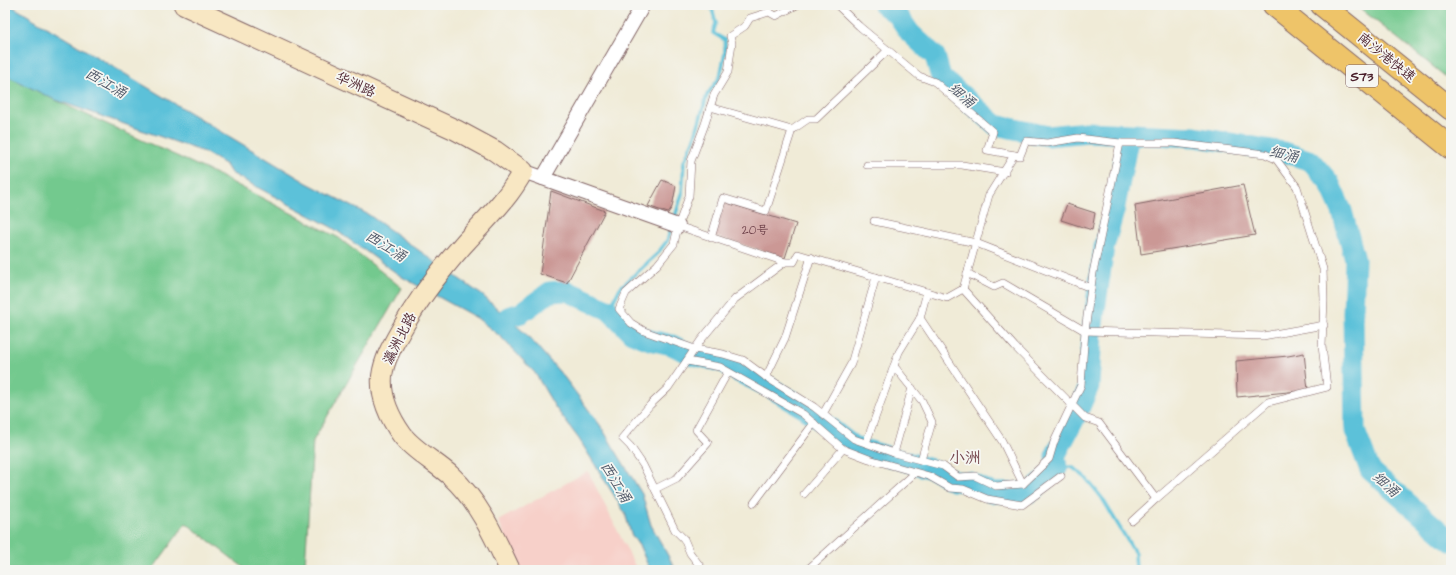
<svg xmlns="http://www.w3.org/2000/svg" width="1456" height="575" viewBox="0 0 1456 575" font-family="'Architects Daughter','LXGW WenKai TC',sans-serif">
<rect width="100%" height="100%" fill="#f6f6f2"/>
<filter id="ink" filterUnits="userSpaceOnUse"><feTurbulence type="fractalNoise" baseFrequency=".025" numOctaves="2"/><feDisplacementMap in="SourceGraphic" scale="8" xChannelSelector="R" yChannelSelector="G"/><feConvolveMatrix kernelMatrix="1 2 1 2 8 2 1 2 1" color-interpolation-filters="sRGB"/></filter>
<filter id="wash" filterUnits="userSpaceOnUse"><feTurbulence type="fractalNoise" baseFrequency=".012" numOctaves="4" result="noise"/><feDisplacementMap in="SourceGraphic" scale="16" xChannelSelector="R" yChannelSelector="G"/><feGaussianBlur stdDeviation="0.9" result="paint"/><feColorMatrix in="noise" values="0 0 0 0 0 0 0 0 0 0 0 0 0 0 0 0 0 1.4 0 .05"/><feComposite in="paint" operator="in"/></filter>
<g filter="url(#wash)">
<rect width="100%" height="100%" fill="#f0ebd7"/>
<!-- built -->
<polygon fill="#f7d0c9" points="588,471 637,570 521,570 498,521"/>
<!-- green -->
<g fill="#73c98e" stroke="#5e745c">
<polygon points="1356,5 1451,5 1451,81"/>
<polygon points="5,75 74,109 216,174 339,238 402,288 313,441 305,566 309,570 244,570 243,567 186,523 152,570 5,570"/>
</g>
<!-- water -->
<polygon fill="#5cc1d9" stroke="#537082" points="5,5 10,5 307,183 369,215 482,295 527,335 564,377 600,425 642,494 651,525 676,570 650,570 640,547 631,534 625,513 579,439 555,407 535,373 501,337 477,318 402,277 333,228 231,173 226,165 204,152 53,99 5,75"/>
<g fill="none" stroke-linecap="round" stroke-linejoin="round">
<!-- stream -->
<g stroke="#5cc1d9" stroke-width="3.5">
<polyline points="674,220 682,194 684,162 695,136 707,95 720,77 725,53 725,40 713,33 716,23 711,5"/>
<polyline points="609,310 620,288 657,254 667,241 672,226"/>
<polyline points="1057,468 1072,467 1085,477 1102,498 1135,553 1136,570"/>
</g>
<!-- river -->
<g stroke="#5cc1d9" stroke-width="21">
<polyline points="884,5 897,14 910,33 935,56 941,77 996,125 1048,136 1087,132 1195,137 1284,152 1311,161 1329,182 1342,211 1355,260 1353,313 1355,431 1370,470 1451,541"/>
<polyline points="508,317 521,313 550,292 567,291 609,310 632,333 650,340 672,345 690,354 725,363 738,372 769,387 807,410 853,446 938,471 953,481 969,482 992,493 1031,492 1057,468 1055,456 1076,416 1089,386 1092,331 1104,247 1114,211 1129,135"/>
</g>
</g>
<g id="blocks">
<!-- building -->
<g fill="#cb9895">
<polygon points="662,180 676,186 672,207 668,213 648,206"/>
<polygon points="1243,185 1255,235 1141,254 1135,205"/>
<polygon points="551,191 605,211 567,283 540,274"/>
<polygon points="724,202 796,224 785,258 713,236"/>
<polygon points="1067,204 1095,213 1092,230 1061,220"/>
<polygon points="1304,353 1308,390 1237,397 1236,361 1288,356"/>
</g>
</g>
</g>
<g filter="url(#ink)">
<use href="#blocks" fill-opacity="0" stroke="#846667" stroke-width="1"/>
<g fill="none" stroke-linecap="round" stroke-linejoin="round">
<!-- service casing -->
<g stroke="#846667" stroke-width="8">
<g id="service">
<polyline points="797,5 776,16 769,12 750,18 745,26 730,36 732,43 728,72 714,95 705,124 691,161 689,196 678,226 674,244 657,265 626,293 619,309 631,323 644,331 695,349 723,354 743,360 766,377 814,407 854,439 894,453 943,466 958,477 975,476 996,486 1023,484 1049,459 1054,442 1081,385 1085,331 1093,273 1120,143"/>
<polyline points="710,107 792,130 808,119 816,119 888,50"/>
<polyline points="867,165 962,165 1005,172"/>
<polyline points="874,221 976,243 1091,288"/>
<polyline points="678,226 785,262"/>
<polyline points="711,238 723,198 766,211 792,130"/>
<polyline points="967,273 994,287 1003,283 1085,331 1263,336 1324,325"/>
<polyline points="963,289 989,195 1014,155"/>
<polyline points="920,318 1002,441 1023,484"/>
<polyline points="687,361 720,367 803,414 843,449 869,459 929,476 950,488 963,489 987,499 1022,505 1061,476"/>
<polyline points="894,366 922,401 932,422 921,460"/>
<polyline points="766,377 785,338 811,257"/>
<polyline points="823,414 851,364 876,277"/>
<polyline points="866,443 899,352 920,318 927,292"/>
<polyline points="894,453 912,388"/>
<polyline points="655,489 677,478 708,443 696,430 728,372"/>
<polyline points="804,494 843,449"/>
<polyline points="754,503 814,423"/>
<polyline points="1132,521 1156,499"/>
<polyline points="703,570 690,553 684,539 675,530 643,465 630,446 622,438 650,405 668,388 701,340 735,299 785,262 794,262 798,254 947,298 963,289 1015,347 1085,418 1099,423 1156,499 1268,402 1327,387 1322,346 1324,300 1323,269 1297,187 1276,159 1265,154 1174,143 1120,143 1078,138 1047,143 1026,141 1020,156 987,150 993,132 935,82 919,76 859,26 837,5"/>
<polyline points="807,570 915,473"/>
</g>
</g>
<!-- minor casing -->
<g stroke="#846667" stroke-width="16">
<g id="minor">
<polyline points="523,171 678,226"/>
<polyline points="543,178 643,5"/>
</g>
</g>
<!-- secondary casing -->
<g stroke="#846667" stroke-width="22">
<path id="secondary" d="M184,5L456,130L495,151L523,171C507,201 484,221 462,246C439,272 417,301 400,332C392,346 384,360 382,376C380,398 390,418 402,435C413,450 437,463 451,476C479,502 494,536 510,570"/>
</g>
<!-- motorway casing -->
<g stroke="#846667" stroke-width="24">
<g id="motorway">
<polyline points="1274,5 1451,148"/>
<polyline points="1322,5 1451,109"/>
</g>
</g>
<!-- service -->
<use href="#service" stroke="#fff" stroke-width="7"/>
<!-- minor -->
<use href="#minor" stroke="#fff" stroke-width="14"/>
<!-- secondary -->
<use href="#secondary" stroke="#f8e7c3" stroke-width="20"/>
<!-- motorway -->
<use href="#motorway" stroke="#eec469" stroke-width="22"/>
</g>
</g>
<g text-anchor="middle" stroke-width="3.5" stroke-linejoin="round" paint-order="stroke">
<!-- number labels -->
<g font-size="12" fill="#6a3d46">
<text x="755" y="234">20号</text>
</g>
<!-- shield labels -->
<rect fill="#f6f6f2" stroke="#7e6067" stroke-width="1" x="1346" y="65" width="32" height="22" rx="3"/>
<g font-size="13" font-weight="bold" fill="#4a1f2b">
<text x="1362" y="81">S73</text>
</g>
<!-- street labels -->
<g font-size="14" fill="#4a1f2b" stroke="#f6f6f2">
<text transform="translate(1387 57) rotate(39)" y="5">南沙港快速</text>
<text transform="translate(356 84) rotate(24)" y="5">华洲路</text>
<text transform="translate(399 338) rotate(-63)" y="5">瀛洲北路</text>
</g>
<!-- water labels -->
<g font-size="15" font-style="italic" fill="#505868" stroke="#f6f6f2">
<text transform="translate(106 83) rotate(30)" y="5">西江涌</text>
<text transform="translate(962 95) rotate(41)" y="5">细涌</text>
<text transform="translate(1284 154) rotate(14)" y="5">细涌</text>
<text transform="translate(386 246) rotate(32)" y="5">西江涌</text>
<text transform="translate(616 482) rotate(59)" y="5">西江涌</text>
<text transform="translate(1386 484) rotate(42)" y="5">细涌</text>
</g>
<!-- quarter labels -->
<g font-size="16" fill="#774950" stroke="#f6f6f2">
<text x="965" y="463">小洲</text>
</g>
</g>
<!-- margin -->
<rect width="1456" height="575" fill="none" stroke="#f6f6f2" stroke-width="20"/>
</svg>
